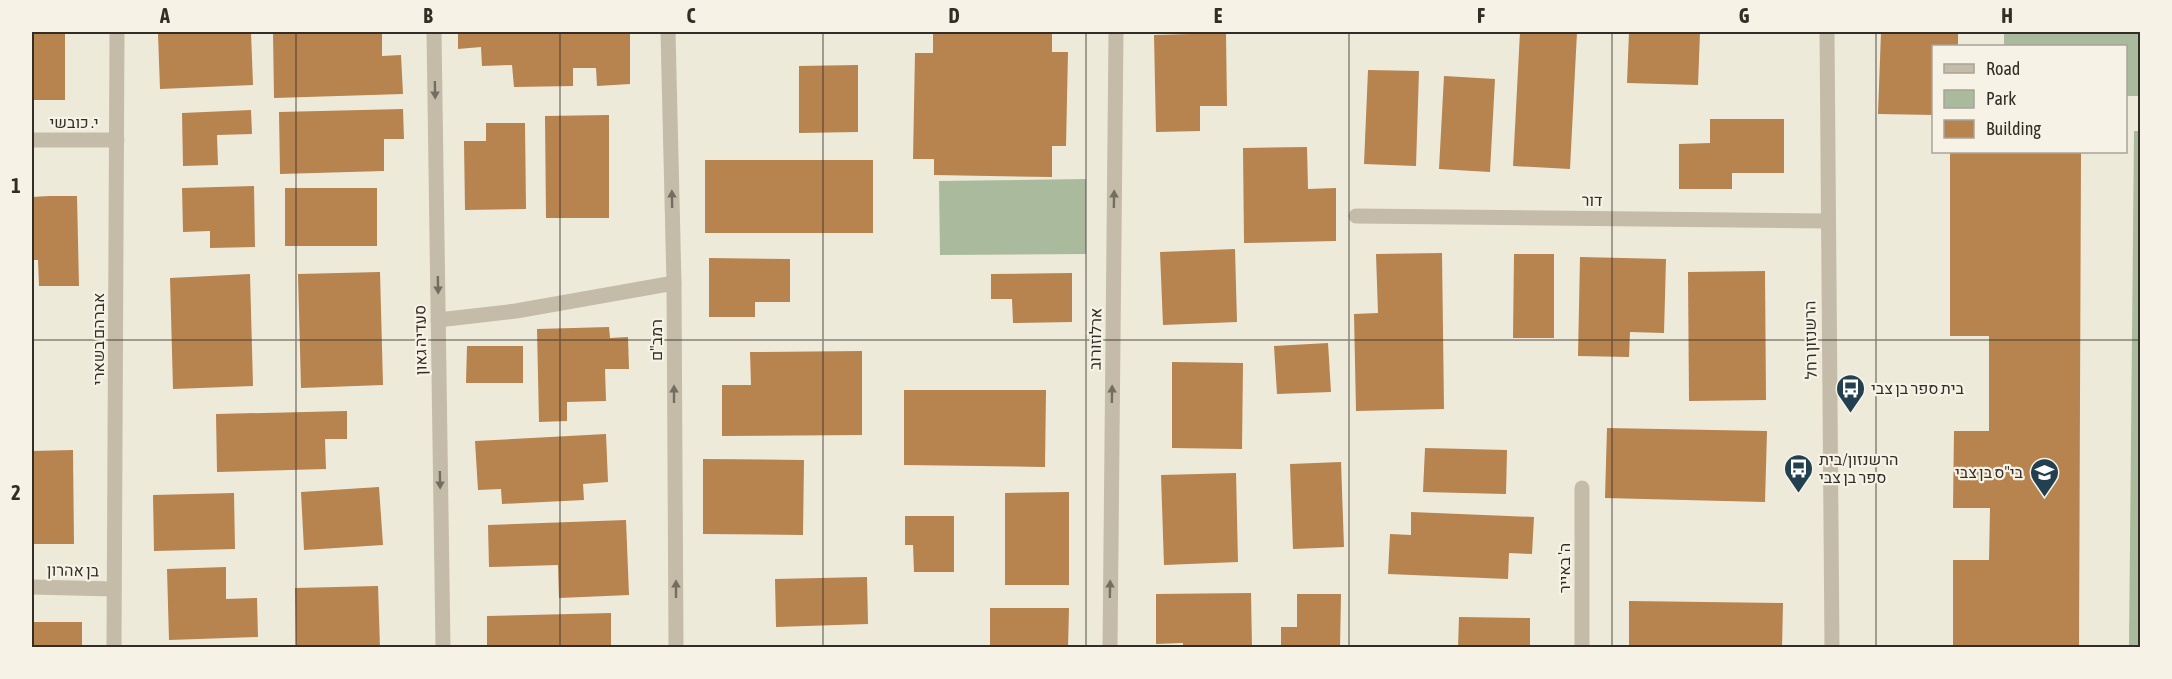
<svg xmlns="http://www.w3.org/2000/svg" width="2172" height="679" viewBox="0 0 2172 679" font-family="'Asap Condensed',Heebo,sans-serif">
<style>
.green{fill:#a9bb9c}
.building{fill:#b7834f}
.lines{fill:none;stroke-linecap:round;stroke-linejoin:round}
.service{stroke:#c4bca8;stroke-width:15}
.minor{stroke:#c4bca8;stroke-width:15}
.tertiary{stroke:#c4bca8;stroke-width:15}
.oneway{fill:#746e61}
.grid{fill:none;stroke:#322e27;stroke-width:1.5;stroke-opacity:0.55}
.labels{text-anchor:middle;stroke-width:4.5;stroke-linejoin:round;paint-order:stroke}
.street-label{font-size:16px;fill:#322e27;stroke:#f6f3e6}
.poi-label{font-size:16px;fill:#322e27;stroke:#f6f3e6;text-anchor:start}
.neatline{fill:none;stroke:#322e27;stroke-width:2}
.grid-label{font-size:20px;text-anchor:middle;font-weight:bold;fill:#322e27}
</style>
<rect width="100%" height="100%" fill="#eeeada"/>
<g class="green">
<polygon points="2004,32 2140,32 2140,96 2126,96 2126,46 2004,46"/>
<polygon points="2134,131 2140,131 2140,648 2129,647"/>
<polygon points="1086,179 1086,254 940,255 939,181"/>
</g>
<g class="building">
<rect x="32" y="32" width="33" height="68"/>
<polygon points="251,32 253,85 160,89 158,34"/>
<polygon points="273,32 382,32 382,56 401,55 403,94 274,98"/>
<polygon points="458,32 630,32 630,84 597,86 596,68 573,68 573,86 514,87 512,65 482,66 481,47 458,49"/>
<polygon points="933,32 1052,32 1052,52 1068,52 1066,146 1052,146 1052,177 934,175 934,159 913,159 915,53 933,53"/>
<polygon points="1520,32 1577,32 1570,169 1513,166"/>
<polygon points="1629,32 1700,32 1698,85 1627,83"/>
<polygon points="1881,32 1958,32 1958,46 1934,46 1934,115 1878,114"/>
<polygon points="1226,33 1227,106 1200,106 1200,131 1156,132 1154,35"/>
<polygon points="858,65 858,132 799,133 799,66"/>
<polygon points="1368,70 1419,71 1416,166 1364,164"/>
<polygon points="1444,76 1495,79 1490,172 1439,169"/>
<polygon points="403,109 404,139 384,139 384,171 280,174 279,112"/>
<polygon points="251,110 252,134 217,135 218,165 183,166 182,113"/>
<polygon points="609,115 609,218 546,218 545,116"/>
<polygon points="1710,119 1784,119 1784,173 1732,173 1732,189 1679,189 1679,144 1710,143"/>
<polygon points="486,123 525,123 526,209 465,210 464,141 486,141"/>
<polygon points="1307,147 1308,189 1336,188 1336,241 1244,243 1243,148"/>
<polygon points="1950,152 2081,153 2079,648 1953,648 1953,560 1989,560 1990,508 1953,508 1954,431 1989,431 1989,336 1950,336"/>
<rect x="705" y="160" width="168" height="73"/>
<polygon points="254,186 255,247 210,248 210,231 183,232 182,188"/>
<rect x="285" y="188" width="92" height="58"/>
<polygon points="49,196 77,196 79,286 39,286 38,260 32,260 32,197"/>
<polygon points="1235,249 1237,322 1163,325 1160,252"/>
<polygon points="1442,253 1444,409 1356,411 1354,314 1378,313 1376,254"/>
<polygon points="1514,254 1554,254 1554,338 1513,338"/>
<polygon points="1580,257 1666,259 1664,333 1630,332 1629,357 1578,356"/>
<polygon points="709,258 790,259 790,302 755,302 755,317 709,317"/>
<polygon points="1765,271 1766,400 1689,401 1688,272"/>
<polygon points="380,272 383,385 301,388 298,274"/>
<polygon points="1072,273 1072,322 1013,323 1012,299 991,299 991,274"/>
<polygon points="250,274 253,386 173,389 170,278"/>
<polygon points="609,327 610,338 628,337 629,369 605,369 606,401 567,402 567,421 539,422 537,329"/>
<polygon points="1328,343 1331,392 1277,394 1274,346"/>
<polygon points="467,346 523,346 523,383 466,383"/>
<polygon points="862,351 862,435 722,436 722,385 751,385 750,352"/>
<polygon points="1172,362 1243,363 1242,449 1172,448"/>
<polygon points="904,390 1046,390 1045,467 904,465"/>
<polygon points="347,411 347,439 325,439 326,469 217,472 216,414"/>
<polygon points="1607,428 1767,431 1765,502 1605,498"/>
<polygon points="606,434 608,482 583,484 584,500 502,504 501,489 478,490 475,441"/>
<polygon points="1425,448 1507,450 1506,494 1423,492"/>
<polygon points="73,450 74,544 32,544 32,451"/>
<polygon points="703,459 804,460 803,535 703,534"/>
<polygon points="1341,462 1344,547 1293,549 1290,464"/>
<polygon points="1236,473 1238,562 1164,565 1161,475"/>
<polygon points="379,487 383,545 304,550 301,492"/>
<polygon points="1069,492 1069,585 1005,585 1005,493"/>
<polygon points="234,493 235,549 154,551 153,495"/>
<polygon points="1411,512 1534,517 1532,554 1509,553 1508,579 1388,574 1390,534 1411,535"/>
<polygon points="905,516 954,516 954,572 914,572 913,545 905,545"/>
<polygon points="626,520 629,595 559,598 558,565 489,567 488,525"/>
<polygon points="226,567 226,599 257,598 258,637 169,640 167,569"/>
<polygon points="867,577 868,624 776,627 775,579"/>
<polygon points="378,586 380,648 296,648 295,588"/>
<polygon points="1251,593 1252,648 1183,648 1183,643 1156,644 1156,594"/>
<polygon points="1297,594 1341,594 1340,648 1281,648 1281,627 1297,627"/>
<polygon points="1629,601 1783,603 1782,648 1629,648"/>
<polygon points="990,608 1069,608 1068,648 990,648"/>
<polygon points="611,613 611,648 487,648 487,616"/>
<polygon points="1459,617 1530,618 1530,648 1458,648"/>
<rect x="32" y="622" width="50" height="26"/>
</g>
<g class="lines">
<polyline class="service" points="438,320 516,311 674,283"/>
<g class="minor">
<polyline points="434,32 443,648"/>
<polyline points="668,32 674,283 676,648"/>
<polyline points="32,140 117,140"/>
<polyline points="1356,216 1827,221"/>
<polyline points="32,587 114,589"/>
<polyline points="114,648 117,32"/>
<polyline points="1110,648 1116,32"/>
<polyline points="1582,648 1582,488"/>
</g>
<polyline class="tertiary" points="1827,32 1832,648"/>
</g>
<defs><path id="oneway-solid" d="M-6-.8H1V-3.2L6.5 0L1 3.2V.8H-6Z" transform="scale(1.5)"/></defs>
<g class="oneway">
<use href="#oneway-solid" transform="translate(435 90) rotate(89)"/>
<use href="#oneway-solid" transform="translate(672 199) rotate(-91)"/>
<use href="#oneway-solid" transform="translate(1114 199) rotate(-89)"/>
<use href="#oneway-solid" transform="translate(438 285) rotate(89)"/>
<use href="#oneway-solid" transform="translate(674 394) rotate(-90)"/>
<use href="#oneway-solid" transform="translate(1112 394) rotate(-89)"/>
<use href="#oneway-solid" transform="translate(440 480) rotate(89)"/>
<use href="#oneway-solid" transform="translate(676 589) rotate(-90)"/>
<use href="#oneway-solid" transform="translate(1110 589) rotate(-89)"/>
</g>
<path class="grid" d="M296,32v616M560,32v616M823,32v616M1086,32v616M1349,32v616M1612,32v616M1876,32v616M32,340h2108"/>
<defs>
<symbol id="bus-pin" viewBox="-11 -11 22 30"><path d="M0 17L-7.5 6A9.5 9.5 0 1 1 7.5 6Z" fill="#22404f" stroke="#f6f3e6"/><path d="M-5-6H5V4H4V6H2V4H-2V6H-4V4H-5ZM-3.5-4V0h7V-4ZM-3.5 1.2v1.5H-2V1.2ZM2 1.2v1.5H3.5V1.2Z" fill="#fff"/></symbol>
<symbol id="school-pin" viewBox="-11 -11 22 30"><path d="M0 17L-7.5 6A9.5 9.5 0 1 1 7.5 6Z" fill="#22404f" stroke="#f6f3e6"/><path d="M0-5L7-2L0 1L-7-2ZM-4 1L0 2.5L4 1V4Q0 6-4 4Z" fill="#fff"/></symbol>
</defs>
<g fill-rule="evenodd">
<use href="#bus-pin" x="1834" y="372" width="33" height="45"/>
<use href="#bus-pin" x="1782" y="452" width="33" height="45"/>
<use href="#school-pin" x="2028" y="456" width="33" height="45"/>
</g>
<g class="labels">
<g class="street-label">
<text x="74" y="128">י. כובשי</text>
<text transform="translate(1592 200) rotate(1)" y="6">דור</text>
<text transform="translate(98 339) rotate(-90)" y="6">אברהם בשארי</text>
<text transform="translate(1095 339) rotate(-89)" y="6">ארלוזורוב</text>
<text transform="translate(420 340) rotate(-91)" y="6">סעדיה גאון</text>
<text transform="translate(656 340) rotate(-90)" y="6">רמב"ם</text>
<text transform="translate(1810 340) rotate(-91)" y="6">הרשנזון רחל</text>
<text transform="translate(1564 568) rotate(-90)" y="6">ה' באייר</text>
<text transform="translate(73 570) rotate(1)" y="6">בן אהרון</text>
</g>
<g class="poi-label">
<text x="1871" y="394">בית ספר בן צבי</text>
<text x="1819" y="465">הרשנזון/בית<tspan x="1819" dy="18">ספר בן צבי</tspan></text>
<text x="2023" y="478" text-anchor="end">בי"ס בן צבי</text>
</g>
</g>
<rect width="2172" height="679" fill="none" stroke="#f6f3e6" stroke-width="66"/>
<rect x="1932" y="45" width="195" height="108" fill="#f6f3e6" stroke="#a8a49a" stroke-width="1.5"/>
<rect x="1944" y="64" width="30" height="9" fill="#c4bca8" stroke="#a8a49a" stroke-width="1.5"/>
<text x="1986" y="75" font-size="18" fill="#322e27">Road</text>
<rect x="1944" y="90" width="30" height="18" fill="#a9bb9c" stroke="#a8a49a" stroke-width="1.5"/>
<text x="1986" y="105" font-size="18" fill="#322e27">Park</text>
<rect x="1944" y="120" width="30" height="18" fill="#b7834f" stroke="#a8a49a" stroke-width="1.5"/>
<text x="1986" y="135" font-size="18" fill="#322e27">Building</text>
<rect x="33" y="33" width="2106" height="613" class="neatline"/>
<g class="grid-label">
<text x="165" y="23">A</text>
<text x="428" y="23">B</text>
<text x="691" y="23">C</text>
<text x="954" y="23">D</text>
<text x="1218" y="23">E</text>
<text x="1481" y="23">F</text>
<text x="1744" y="23">G</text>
<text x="2007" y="23">H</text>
<text x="16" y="193">1</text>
<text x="16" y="500">2</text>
</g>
</svg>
